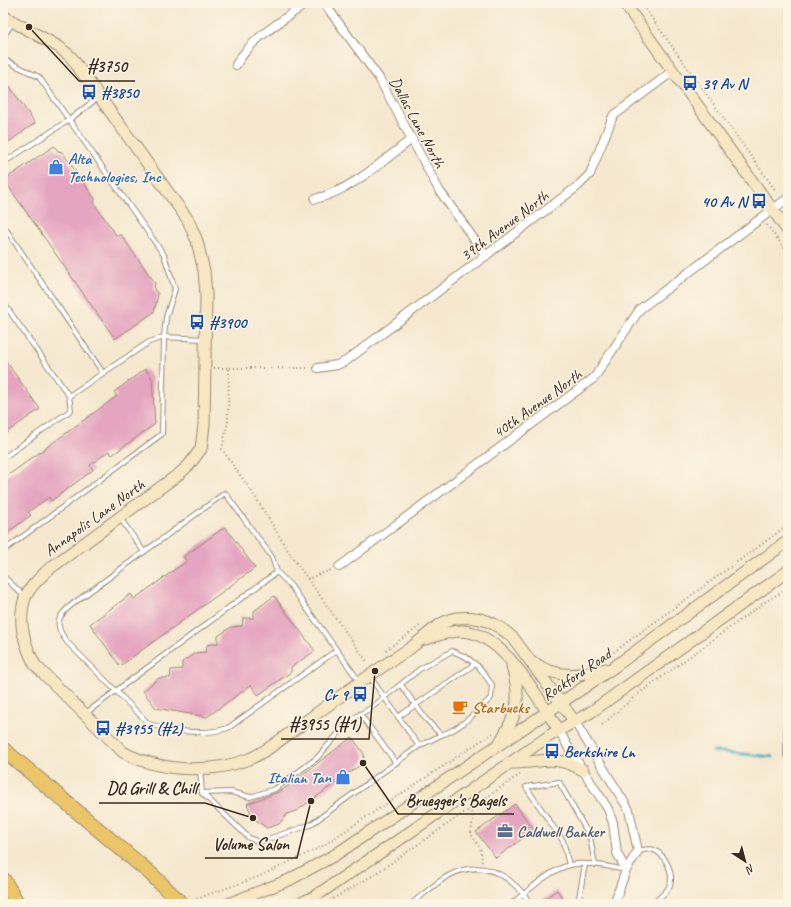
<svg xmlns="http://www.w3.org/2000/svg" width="791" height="907" viewBox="0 0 791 907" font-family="Caveat,sans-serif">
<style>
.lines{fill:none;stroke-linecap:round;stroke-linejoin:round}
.stream{stroke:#41aebe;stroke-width:3}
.building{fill:#e5a4bf}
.lane-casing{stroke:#988976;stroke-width:6}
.street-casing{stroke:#988976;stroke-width:10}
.secondary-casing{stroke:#988976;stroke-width:13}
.highway-casing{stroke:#988976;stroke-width:16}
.path{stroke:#988976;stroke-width:2;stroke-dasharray:1 3;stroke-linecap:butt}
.lane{stroke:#fff;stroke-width:4}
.street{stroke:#fff;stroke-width:8}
.secondary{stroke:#f7e8c3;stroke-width:11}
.highway{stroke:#ecc569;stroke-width:14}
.labels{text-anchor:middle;stroke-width:3;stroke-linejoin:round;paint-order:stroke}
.transit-label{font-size:16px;font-weight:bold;fill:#164399;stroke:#fcf5e5;text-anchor:start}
.street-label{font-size:16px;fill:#3b2a1e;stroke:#fcf5e5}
.shop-label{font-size:16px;font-weight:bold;fill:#366cbe;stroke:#fcf5e5;text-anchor:start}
.food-label{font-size:16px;font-weight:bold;fill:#c56008;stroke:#fcf5e5;text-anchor:start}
.service-label{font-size:16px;font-weight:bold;fill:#4e5e75;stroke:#fcf5e5;text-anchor:start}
.leader{fill:none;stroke:#3b2a1e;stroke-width:1.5}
.callout-dot{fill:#3b2a1e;stroke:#fcf5e5;stroke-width:1.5}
.callout-label{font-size:17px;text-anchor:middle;font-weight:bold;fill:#3b2a1e;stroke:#fcf5e5;stroke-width:3;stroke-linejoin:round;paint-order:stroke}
</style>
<rect width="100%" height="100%" fill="#fcf5e5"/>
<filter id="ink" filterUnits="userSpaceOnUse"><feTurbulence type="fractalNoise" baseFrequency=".025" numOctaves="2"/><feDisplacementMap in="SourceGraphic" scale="8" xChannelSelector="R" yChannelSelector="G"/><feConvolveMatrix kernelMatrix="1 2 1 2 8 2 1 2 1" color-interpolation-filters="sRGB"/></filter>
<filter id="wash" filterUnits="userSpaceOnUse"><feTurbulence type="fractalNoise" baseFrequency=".012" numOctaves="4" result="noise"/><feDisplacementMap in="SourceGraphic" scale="16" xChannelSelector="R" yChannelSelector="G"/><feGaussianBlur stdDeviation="0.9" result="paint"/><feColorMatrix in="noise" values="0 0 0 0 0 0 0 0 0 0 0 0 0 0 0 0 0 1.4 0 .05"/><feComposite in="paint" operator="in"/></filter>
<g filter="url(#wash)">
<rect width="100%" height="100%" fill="#f5e8cf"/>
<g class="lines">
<polyline class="stream" points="713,751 773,757"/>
</g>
<g id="blocks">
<g class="building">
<polygon points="6,81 35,123 3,146 3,83"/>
<polygon points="54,146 58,151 62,152 95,199 94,203 116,235 121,235 155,283 154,289 158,294 154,312 115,339 4,180"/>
<polygon points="3,357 40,409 3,435"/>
<polygon points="145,369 152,378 155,424 112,455 109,451 90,465 93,470 51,501 49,497 28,512 31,515 3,536 3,479 117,396 114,392"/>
<polygon points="225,527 255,568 120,666 90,624 131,594 134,599 187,561 183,557"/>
<polygon points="274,596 315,651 291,667 291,672 258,695 251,685 207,717 156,708 143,691 159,678 170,678 171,670 182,669 182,662 195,653 206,652 207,645 218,643 218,636 231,627 242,626 243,618 254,618 254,611"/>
<polygon points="352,737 364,754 363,763 298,810 287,814 279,824 267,828 253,818 247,804 281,791"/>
<polygon points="515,804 534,830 496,858 476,832"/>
<polygon points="557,890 567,904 537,904"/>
</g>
</g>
</g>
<g filter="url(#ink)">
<use href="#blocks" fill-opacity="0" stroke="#988976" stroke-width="1"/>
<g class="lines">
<defs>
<g id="lane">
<polyline points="3,37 13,22"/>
<polyline points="3,59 39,77 164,255 175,289 166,317 164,337 162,434 3,551"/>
<polyline points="3,163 69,120 99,97"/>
<polyline points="3,225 103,373"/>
<polyline points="3,302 69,396"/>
<polyline points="3,458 71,410 69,396 149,342 164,337 205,339"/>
<polyline points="120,518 144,552"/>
<polyline points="3,576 25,597"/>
<path d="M337,650l-109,78c-24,8 -56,3 -79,-4l-82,-82c-14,-18 -10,-26 7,-39l151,-110 47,64 5,15 13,13 69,96"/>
<polyline points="86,713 277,572"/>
<polyline points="360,714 396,763"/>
<polyline points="398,717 475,664"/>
<polyline points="419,746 441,735"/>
<polyline points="200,769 202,793 249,838 259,842 310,825 419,746 370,677"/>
<path d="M202,793l29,-1 19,5 25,-8 42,-31 33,-38 21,-12 49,-39 32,-18 14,6 13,10 13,18 -1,13c-14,13 -30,31 -50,37l-16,-17 -24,-33"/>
<path d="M638,851c6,-1 11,-3 16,-1 12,5 20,24 16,35 -3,8 -12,13 -17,19"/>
<polyline points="569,865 563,841 526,787 559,782 590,837 595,865"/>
<path d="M411,904c12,-9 25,-22 39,-29 34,-17 62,1 81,29"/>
<path d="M511,904c16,-12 40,-35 59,-39 18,-4 38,2 56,5"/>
<polyline points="578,904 585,864"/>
</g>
<g id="street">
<polyline points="324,3 379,78 439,190 486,256"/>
<path d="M236,65c15,-27 46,-44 71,-62"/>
<path d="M315,199c37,-9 66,-37 97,-60"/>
<polyline points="318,368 337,365 346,361 578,186 590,174 613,116 673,71"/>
<polyline points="339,567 594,378 640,309 788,198"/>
<polyline points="575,722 629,810 638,851 626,870 614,904"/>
<polyline points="788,727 788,755"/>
<polyline points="559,730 568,747 608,809 613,823 617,853 626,870"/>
</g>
<g id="secondary">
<polyline points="624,3 788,231"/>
<path d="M3,16l56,31 12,10 117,163 9,21 7,30 2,24 -2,130 -3,24 -12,16 -10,9 -130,95c-8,8 -20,18 -24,29 -8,23 -1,46 10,67l88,87c37,20 87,22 126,7 20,-8 38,-25 56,-37 34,-25 68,-50 104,-73 16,-11 29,-28 48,-31 24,-3 40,5 57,21l61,83"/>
<path d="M425,639c11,-3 24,-8 36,-8 43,1 76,67 98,99"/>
<path d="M536,664c20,15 47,11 70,5"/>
<path d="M499,744c19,-32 23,-42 13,-78"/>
<path d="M511,763c34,0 39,-10 72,7"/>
<polyline points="228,904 289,880 335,855 614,667 788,541"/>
<polyline points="299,904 314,897 390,846 549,736 591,712 788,571"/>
</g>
<g id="highway">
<polyline points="3,749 151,874 182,904"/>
<polyline points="3,879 18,904"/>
</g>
</defs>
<use href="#lane" class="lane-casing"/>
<use href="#street" class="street-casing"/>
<use href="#secondary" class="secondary-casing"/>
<use href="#highway" class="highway-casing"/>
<g class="path">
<polyline points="641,3 776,191"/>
<polyline points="767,225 788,253"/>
<polyline points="214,368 310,368"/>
<polyline points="229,369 228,421 222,449 256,498 290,554 368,663"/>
<polyline points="307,579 331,570"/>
<polyline points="386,650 420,626"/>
<polyline points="604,659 788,525"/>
<polyline points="602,725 634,697 765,602 788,588"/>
<polyline points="469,809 473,816 471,834 481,850 482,863"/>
<polyline points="193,900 258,877 321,847 493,733"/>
<polyline points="326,903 372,876 522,773"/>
</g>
<use href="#lane" class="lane"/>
<use href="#street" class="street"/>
<use href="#secondary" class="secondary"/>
<use href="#highway" class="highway"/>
</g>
</g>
<defs>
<symbol id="bus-bare" viewBox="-9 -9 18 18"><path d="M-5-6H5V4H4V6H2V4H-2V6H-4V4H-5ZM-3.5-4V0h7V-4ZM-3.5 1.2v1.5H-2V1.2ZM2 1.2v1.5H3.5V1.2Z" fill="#1a4fb4" stroke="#fcf5e5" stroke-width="2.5" paint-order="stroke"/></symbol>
<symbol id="shop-bare" viewBox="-9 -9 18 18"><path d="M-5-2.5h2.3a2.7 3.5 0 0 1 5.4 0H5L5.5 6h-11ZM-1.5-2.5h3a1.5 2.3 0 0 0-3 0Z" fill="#3f7fe0" stroke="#fcf5e5" stroke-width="2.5" paint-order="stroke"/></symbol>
<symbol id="cafe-bare" viewBox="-9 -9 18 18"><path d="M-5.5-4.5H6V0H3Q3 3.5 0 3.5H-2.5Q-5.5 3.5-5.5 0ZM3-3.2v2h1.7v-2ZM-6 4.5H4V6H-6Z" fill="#e8710a" stroke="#fcf5e5" stroke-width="2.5" paint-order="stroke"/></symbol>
<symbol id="office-bare" viewBox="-9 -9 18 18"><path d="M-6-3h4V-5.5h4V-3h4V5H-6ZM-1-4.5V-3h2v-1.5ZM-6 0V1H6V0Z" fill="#5c6f8a" stroke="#fcf5e5" stroke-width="2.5" paint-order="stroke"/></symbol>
</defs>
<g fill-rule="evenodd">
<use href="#bus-bare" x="679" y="72" width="22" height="22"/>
<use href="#bus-bare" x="78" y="81" width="22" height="22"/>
<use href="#shop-bare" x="45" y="156" width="22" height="22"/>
<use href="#bus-bare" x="748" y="190" width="22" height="22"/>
<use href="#bus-bare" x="186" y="311" width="22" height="22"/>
<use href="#bus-bare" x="349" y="683" width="22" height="22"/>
<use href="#cafe-bare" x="449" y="696" width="22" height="22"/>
<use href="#bus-bare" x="92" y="717" width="22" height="22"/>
<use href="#bus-bare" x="541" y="740" width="22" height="22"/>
<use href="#shop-bare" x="332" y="766" width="22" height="22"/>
<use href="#office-bare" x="494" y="820" width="22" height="22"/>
</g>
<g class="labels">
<g class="transit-label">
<text x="702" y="89">39 Av N</text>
<text x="101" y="98">#3850</text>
<text x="747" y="207" text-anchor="end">40 Av N</text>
<text x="209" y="328">#3900</text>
<text x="348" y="700" text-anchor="end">Cr 9</text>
<text x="115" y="734">#3955 (#2)</text>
<text x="564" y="757">Berkshire Ln</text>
</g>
<g class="street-label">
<text transform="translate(418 122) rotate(62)" y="6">Dallas Lane North</text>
<text transform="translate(504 225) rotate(-37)" y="6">39th Avenue North</text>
<text transform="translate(537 403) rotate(-36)" y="6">40th Avenue North</text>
<text transform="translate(94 517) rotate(-36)" y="6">Annapolis Lane North</text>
<text transform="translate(576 674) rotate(-34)" y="6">Rockford Road</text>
</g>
<g class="shop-label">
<text x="68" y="164">Alta<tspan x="68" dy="18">Technologies, Inc</tspan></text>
<text x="331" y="783" text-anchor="end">Italian Tan</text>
</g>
<g class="food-label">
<text x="472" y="713">Starbucks</text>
</g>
<g class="service-label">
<text x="517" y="837">Caldwell Banker</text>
</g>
</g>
<path class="leader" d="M29 27L79 81H135M375 671L369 739H281M253 818L205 803H99M363 763L398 814H514M311 801L297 858H205"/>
<g class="callout-dot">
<circle cx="29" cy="27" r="4"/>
<circle cx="375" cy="671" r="4"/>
<circle cx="253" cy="818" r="4"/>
<circle cx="363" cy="763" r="4"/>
<circle cx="311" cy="801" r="4"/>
</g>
<g class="callout-label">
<text x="107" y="72">#3750</text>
<text x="325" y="730">#3955 (#1)</text>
<text x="152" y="794">DQ Grill &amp; Chill</text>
<text x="456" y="806">Bruegger's Bagels</text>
<text x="251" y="850">Volume Salon</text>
</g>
<rect width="791" height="907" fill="none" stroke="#fcf5e5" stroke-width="16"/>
<g transform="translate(745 861) rotate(144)" stroke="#fcf5e5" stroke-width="3" paint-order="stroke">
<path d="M0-3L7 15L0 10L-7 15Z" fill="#3b2a1e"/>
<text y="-6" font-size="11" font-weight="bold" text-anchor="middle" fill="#3b2a1e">N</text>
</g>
</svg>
